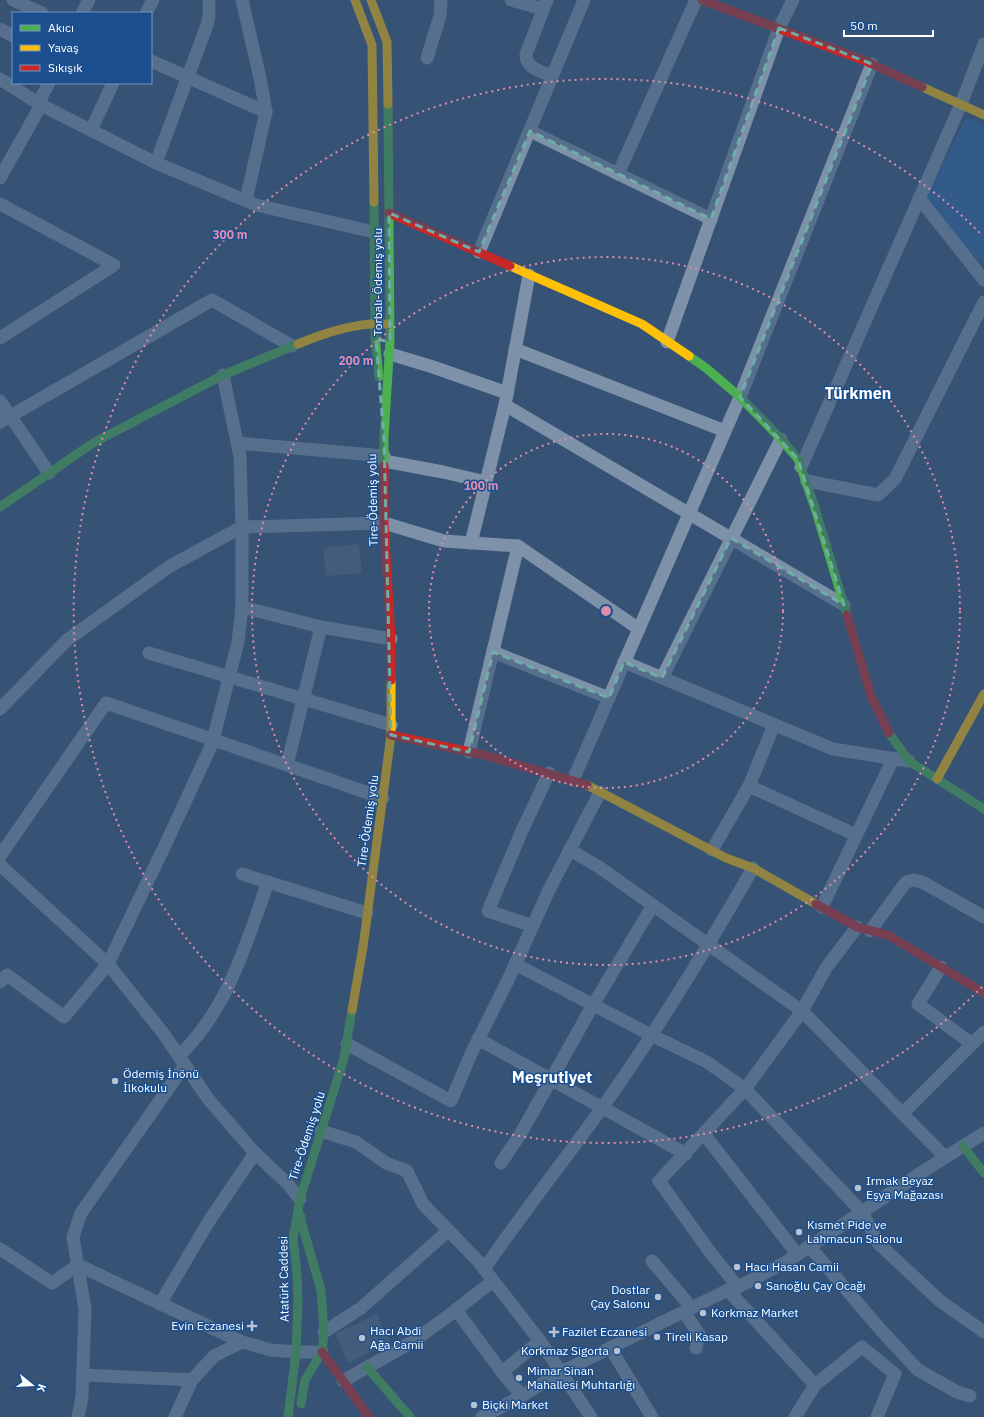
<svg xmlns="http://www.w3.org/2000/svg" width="984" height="1417" viewBox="0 0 984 1417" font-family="'IBM Plex Sans',sans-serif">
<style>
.green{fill:#2f66a5}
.building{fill:#526984}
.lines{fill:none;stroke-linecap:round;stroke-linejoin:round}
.street{stroke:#7d92a8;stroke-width:13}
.fast{stroke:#4caf50;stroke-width:9}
.slow{stroke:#ffc107;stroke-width:9}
.jam{stroke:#c62828;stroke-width:9}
.marked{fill:none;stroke:#6fada8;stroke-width:3;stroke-dasharray:8 5;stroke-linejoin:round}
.ring{fill:none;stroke:#e08cad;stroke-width:2;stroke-dasharray:2 4}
.poi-dot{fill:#b9c2ce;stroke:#1b4f8f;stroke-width:1.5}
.labels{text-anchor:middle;stroke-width:3;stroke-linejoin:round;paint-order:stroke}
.street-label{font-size:12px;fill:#fff;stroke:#1b4f8f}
.poi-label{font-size:12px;fill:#fff;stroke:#1b4f8f;text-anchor:start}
.district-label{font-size:16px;font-weight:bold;fill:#fff;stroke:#1b4f8f}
.centre{fill:#e08cad;stroke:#1b4f8f;stroke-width:2}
.ring-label{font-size:12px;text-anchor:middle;font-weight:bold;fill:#e08cad;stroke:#1b4f8f;stroke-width:3;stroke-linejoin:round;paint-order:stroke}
</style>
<rect width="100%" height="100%" fill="#365274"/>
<polygon class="green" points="966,117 984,127 984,266 928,204 928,193"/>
<g class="building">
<polygon points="359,544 362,573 326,576 323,548"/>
<polygon points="377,1314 390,1342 348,1363 335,1334"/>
</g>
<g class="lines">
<g class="street">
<polyline points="13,0 42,13"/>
<polyline points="242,0 260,78 266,112"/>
<polyline points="511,0 543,9"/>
<path d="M547,0l-21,54c-1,14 15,17 26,22"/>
<polyline points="82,13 89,0"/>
<polyline points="146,13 153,0"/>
<polyline points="0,29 13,36"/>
<polyline points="427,58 440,16 441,0"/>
<polyline points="151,61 266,112 246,200"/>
<polyline points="0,79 41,105 156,163 256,205 374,232"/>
<polyline points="91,130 113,83"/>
<polyline points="530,131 711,219"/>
<polyline points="156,163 207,25 209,16 209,0"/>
<polyline points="618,174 696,0"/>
<polyline points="0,178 41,105 42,96 49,83"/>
<polyline points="919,198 984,280"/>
<polyline points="0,204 114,265 0,338"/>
<polyline points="479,252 584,0"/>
<polyline points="529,275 505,405 844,605"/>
<polyline points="667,342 779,28 793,0"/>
<polyline points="515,349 725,431"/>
<polyline points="390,354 433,367 507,393"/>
<polyline points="0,401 49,473"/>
<polyline points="0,422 212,300 292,346"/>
<polyline points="238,443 384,456"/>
<polyline points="384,461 443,472 486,482"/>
<polyline points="801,467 961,104 984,44"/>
<polyline points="807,481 878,495 895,479 984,302"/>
<polyline points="471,543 505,405"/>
<polyline points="242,607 321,627 391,639"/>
<polyline points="493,652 609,698"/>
<polyline points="149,653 391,725"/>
<polyline points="624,662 833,749 909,761"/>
<polyline points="662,678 781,439"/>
<polyline points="0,709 67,640 170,566 242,527 384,523 444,541 518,546 639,629"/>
<polyline points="469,752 518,546"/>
<polyline points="287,765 321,627"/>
<polyline points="573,780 740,397 872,64"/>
<polyline points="749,786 774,725"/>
<polyline points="570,850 599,867 802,1011 945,1157"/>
<polyline points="712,850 749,786 856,835"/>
<polyline points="0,856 106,703 383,798"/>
<polyline points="0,865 108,964 163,1033 209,1100 255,1153 287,1183 300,1199"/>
<polyline points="242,874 367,913"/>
<polyline points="822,907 893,759"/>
<polyline points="533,926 488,911 521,833 549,773"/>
<polyline points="870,931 906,882 914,880 924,883 984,917"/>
<polyline points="515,964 651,1035 707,1062 745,1089 862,1212 879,1244 940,1301 984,1332"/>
<polyline points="941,967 918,1004 972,1044"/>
<polyline points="0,982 7,975 64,1017 108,964 168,839 212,744 238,642 242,607 242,527 240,457 223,375"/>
<polyline points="478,1039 686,1154"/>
<polyline points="347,1044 451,1101 471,1054 508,980 549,890 600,792"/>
<path d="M179,1056c49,-47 67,-112 89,-174"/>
<polyline points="902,1114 984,1032"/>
<polyline points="321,1131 356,1142 386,1163 407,1171 423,1204 478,1261 540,1341 591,1417"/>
<polyline points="704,1134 797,1254"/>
<polyline points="501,1163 521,1133 593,1005 653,905"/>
<polyline points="809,1246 880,1329 918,1370 957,1392 970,1396"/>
<polyline points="0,1249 52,1283 78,1265 242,1342"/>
<polyline points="652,1261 692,1308"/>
<path d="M484,1269c38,-55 79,-107 118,-161 55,-77 104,-158 151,-240"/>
<polyline points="738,1287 710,1252 659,1181 745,1089 802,1011 826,968 857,927"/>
<polyline points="728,1290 815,1385"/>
<polyline points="160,1304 209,1221 255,1153"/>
<polyline points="456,1310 502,1372 522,1396"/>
<polyline points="684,1312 699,1334 696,1348"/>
<polyline points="324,1332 361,1308 448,1231"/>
<polyline points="611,1349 652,1417"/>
<polyline points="502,1372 540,1341"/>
<polyline points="83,1375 192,1380"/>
<polyline points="343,1381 412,1342 448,1316 493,1281"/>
<polyline points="78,1417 82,1397 85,1309 73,1237 81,1213 185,1065"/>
<polyline points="175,1417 192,1380 214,1356 242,1342 271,1350 296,1352 322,1352"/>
<polyline points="482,1417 522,1396 561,1372 728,1290 738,1287 786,1262 930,1167 984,1133"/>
<polyline points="795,1417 815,1385 862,1347 895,1374 877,1417"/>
</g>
<g class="fast">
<polyline points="374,202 375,336 379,377"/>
<polyline points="689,356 706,368 740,397 781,439 798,459 815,508 847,615"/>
<polyline points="384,466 384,438 390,341 388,104"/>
<polyline points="0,507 93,443 223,375 298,344"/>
<polyline points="889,733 909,761 984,809"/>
<polyline points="963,1146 984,1173"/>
<polyline points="301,1216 301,1221 321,1290 324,1332 322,1352 305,1380 301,1404"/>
<polyline points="367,1367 410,1417"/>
<polyline points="288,1417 296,1352 298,1302 297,1273 293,1239 300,1199 344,1058 352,1010"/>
</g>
<g class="slow">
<polyline points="355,0 372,45 374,202"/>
<polyline points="371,0 387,42 388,104"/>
<polyline points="922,87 984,115"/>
<polyline points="510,266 642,324 689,356"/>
<path d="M298,344c26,-11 61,-22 89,-20"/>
<polyline points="937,779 984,694"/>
<polyline points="587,785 726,858 753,868 816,904"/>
<polyline points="352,1010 363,947 391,735 391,680"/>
</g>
<g class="jam">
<polyline points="702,0 863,60 922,87"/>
<polyline points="389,213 510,266"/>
<polyline points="384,466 384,523 391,639 391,680"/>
<polyline points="847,615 871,696 889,733"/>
<polyline points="391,735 484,755 587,785"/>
<polyline points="816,904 857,927 888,935 984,993"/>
<polyline points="322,1352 369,1417"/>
</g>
</g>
<path d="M0 0H984V1417H0ZM779,28l93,36 -132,333 58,62 46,146 -113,-67 -69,140 -38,-16 -15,36 -116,-46 -24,100 -78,-17 -7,-297 -8,-98 14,1 -1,-128 90,39 51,-121 181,88z" fill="#365274" fill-opacity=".55" fill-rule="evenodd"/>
<path class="marked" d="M779,28l93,36 -132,333 58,62 46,146 -113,-67 -69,140 -38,-16 -15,36 -116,-46 -24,100 -78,-17 -7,-297 -8,-98 14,1 -1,-128 90,39 51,-121 181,88z"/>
<g class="ring">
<circle cx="606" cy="611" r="177"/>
<circle cx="606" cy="611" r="354"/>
<path d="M982 987A532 532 0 1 1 982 235"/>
</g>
<g class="poi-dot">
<circle cx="115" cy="1081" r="4"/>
<circle cx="858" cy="1188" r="4"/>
<circle cx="799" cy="1232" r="4"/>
<circle cx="737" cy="1267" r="4"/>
<circle cx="758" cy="1286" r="4"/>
<circle cx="658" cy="1297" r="4"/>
<circle cx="703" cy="1313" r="4"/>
<path d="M250 1320h4v4h4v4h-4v4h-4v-4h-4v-4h4z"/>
<path d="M552 1326h4v4h4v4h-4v4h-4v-4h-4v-4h4z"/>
<circle cx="657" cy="1337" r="4"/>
<circle cx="362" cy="1338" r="4"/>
<circle cx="617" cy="1351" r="4"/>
<circle cx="519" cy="1378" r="4"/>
<circle cx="474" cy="1405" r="4"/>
</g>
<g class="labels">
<g class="street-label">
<text transform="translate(378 282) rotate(-90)" y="4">Torbalı-Ödemiş yolu</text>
<text transform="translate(373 500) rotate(-91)" y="4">Tire-Ödemiş yolu</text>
<text transform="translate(368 821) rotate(-82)" y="4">Tire-Ödemiş yolu</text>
<text transform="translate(307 1136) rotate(-72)" y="4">Tire-Ödemiş yolu</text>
<text transform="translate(284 1279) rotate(-91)" y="4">Atatürk Caddesi</text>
</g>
<g class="poi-label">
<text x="123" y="1078">Ödemiş İnönü<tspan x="123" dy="14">İlkokulu</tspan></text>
<text x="866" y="1185">Irmak Beyaz<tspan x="866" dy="14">Eşya Mağazası</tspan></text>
<text x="807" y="1229">Kısmet Pide ve<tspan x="807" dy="14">Lahmacun Salonu</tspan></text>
<text x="745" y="1271">Hacı Hasan Camii</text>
<text x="766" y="1290">Sarıoğlu Çay Ocağı</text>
<text x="650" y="1294" text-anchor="end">Dostlar<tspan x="650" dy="14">Çay Salonu</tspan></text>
<text x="711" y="1317">Korkmaz Market</text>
<text x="244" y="1330" text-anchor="end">Evin Eczanesi</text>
<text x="370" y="1335">Hacı Abdi<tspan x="370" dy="14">Ağa Camii</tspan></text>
<text x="562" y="1336">Fazilet Eczanesi</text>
<text x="665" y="1341">Tireli Kasap</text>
<text x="609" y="1355" text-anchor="end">Korkmaz Sigorta</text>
<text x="527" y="1375">Mimar Sinan<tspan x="527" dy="14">Mahallesi Muhtarlığı</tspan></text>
<text x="482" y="1409">Biçki Market</text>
</g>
<g class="district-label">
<text x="858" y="399">Türkmen</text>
<text x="552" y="1083">Meşrutiyet</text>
</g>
</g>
<circle cx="606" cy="611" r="6" class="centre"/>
<g class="ring-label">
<text x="230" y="239">300 m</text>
<text x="356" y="365">200 m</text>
<text x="481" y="490">100 m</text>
</g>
<rect x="12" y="12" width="140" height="72" fill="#1b4f8f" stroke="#7695bc"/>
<rect x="20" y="25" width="20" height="6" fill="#4caf50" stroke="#7695bc"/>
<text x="48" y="32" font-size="12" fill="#ffffff">Akıcı</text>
<rect x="20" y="45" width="20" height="6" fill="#ffc107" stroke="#7695bc"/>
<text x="48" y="52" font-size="12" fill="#ffffff">Yavaş</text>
<rect x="20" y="65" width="20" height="6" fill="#c62828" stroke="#7695bc"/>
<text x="48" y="72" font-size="12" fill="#ffffff">Sıkışık</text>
<g transform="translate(32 1385) rotate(108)" stroke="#1b4f8f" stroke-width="3" paint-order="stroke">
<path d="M0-3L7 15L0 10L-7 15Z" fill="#ffffff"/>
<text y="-6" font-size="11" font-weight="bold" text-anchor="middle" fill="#ffffff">K</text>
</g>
<path d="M844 30v6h89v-6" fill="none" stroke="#ffffff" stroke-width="2"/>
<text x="850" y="30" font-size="12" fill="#ffffff" stroke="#1b4f8f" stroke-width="3" paint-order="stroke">50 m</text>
</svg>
